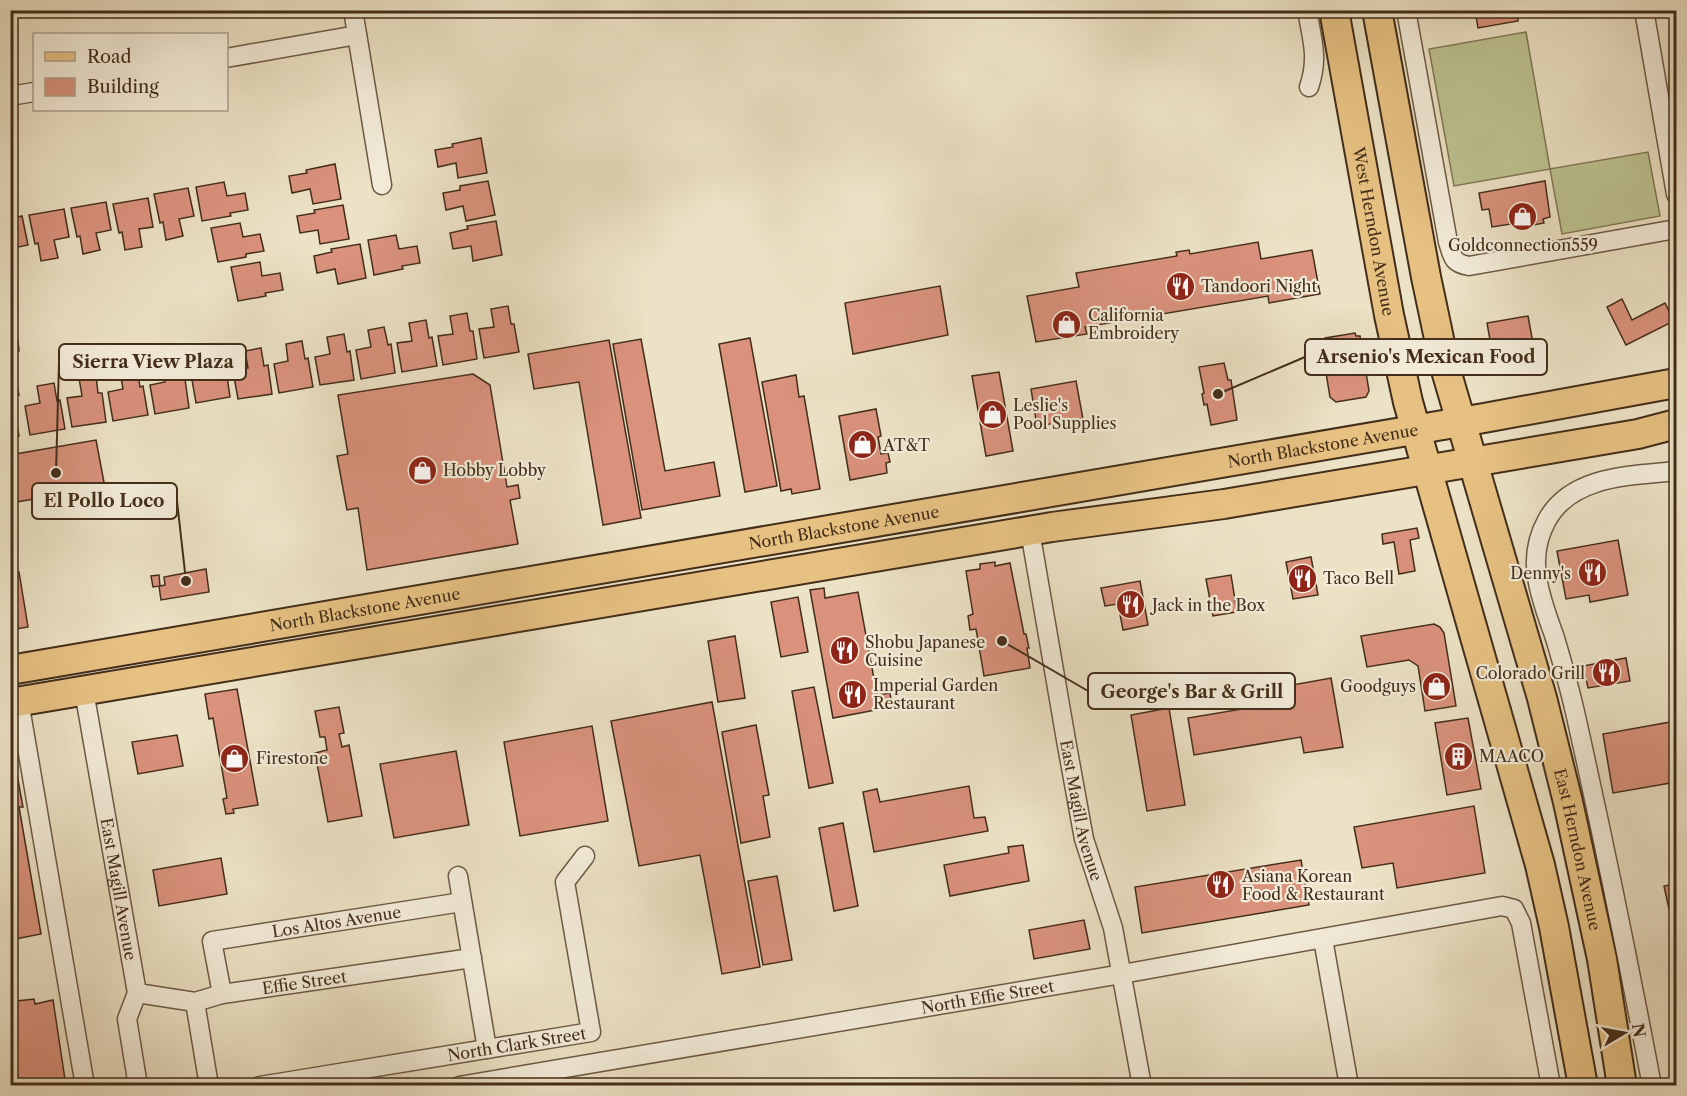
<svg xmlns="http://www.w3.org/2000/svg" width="1687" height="1096" viewBox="0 0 1687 1096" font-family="'Libre Caslon Text',serif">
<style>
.grass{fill:#bdc291;stroke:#807856;stroke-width:1.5}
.building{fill:#da927d;stroke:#432d1a;stroke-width:1.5}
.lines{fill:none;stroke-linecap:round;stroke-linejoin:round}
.street-casing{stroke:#6d5a45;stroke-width:21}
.primary-casing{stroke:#432d1a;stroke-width:32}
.street{stroke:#f3ecd9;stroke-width:18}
.primary{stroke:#e6c182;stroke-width:28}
.labels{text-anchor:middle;stroke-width:4.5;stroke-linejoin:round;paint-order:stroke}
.street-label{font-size:16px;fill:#432d1a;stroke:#f3ecd9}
.poi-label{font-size:16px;fill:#432d1a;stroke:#f3ecd9;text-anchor:start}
.leader{fill:none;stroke:#432d1a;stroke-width:2}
.callout-dot{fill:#432d1a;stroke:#f3ecd9;stroke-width:2}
.callout{fill:#f3ecd9;stroke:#432d1a;stroke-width:2}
.callout-label{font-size:18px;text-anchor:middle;font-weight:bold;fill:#432d1a}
</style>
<rect width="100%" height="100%" fill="#ece2c5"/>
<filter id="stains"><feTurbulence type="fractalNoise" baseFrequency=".00333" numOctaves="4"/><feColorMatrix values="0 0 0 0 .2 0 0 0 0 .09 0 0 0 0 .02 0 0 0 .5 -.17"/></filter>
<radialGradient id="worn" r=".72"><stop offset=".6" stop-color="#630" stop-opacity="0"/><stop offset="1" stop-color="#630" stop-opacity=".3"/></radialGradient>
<polygon class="grass" points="1526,32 1550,169 1648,152 1660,216 1562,234 1550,169 1454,186 1429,49"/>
<g class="building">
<polygon points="1475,10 1517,10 1518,21 1478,28"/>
<polygon points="481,138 487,173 458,178 456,163 438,167 435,150 453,147 452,144"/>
<polygon points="335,164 341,199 313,204 310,189 292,193 289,176 307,173 306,170"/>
<polygon points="488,181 495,215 466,221 463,206 446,210 443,193 460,190 460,186"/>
<polygon points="1545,181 1550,217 1543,219 1544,223 1518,228 1517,223 1492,227 1489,209 1482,210 1479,193"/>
<polygon points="224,182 227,196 245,193 248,210 230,213 231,216 202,221 196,187"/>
<polygon points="188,188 194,216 179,219 183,236 166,240 163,222 160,223 154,194"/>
<polygon points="148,198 153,227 139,229 142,247 125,250 122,232 119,233 113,204"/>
<polygon points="106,202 111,230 96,233 100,250 83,254 80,236 77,237 71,208"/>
<polygon points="343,205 349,239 320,244 318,230 300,233 297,216 315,213 314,210"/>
<polygon points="64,209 69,237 54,240 58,258 41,261 38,243 35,244 29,215"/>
<polygon points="22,216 28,245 13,248 16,265 10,266 10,219"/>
<polygon points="496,221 502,255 473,261 471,246 453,249 450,233 468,229 467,226"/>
<polygon points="240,223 243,237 260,234 264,251 246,254 246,257 218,262 211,228"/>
<polygon points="396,235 399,249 417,246 420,263 402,266 403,269 374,275 368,240"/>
<polygon points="1258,242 1261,259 1312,250 1320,294 1269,303 1268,296 1085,327 1087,334 1036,342 1027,296 1079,287 1076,273 1177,256 1176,252 1189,250 1190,254"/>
<polygon points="360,244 366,278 338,284 335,269 317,273 314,256 332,252 331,249"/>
<polygon points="260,262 262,276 280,273 283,290 265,293 266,296 238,301 231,267"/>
<polygon points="940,286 948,335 853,354 845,303"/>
<polygon points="1622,299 1632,320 1665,303 1674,321 1626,345 1607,307"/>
<polygon points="508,306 511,324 514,324 519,352 484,358 479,329 494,327 491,309"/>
<polygon points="467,313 470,331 473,331 477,359 443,365 438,336 453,334 450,316"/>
<polygon points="1528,316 1537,365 1496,373 1487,323"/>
<polygon points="426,320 429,338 432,337 437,366 402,372 397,343 412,341 409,323"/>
<polygon points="384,327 388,345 391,344 395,373 361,379 356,350 371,347 368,330"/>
<polygon points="1355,333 1356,336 1360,336 1369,391 1366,397 1336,402 1330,397 1321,343 1325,338"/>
<polygon points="17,334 19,351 10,353 10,336"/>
<polygon points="344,334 347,352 350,351 354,380 320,385 315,357 330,354 327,337"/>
<polygon points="750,338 777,486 745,492 719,344"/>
<polygon points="641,339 665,471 714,462 720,496 642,510 613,344"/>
<polygon points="609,340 641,518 603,525 579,382 534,389 528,354"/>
<polygon points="302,341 305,359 308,358 313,387 279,393 274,364 288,361 286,344"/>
<polygon points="261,348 264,366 268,365 272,394 238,399 233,371 248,368 245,351"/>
<polygon points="219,352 222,369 226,369 230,397 196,403 191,374 205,372 203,354"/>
<polygon points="10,361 12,361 19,395 10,397"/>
<polygon points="179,362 182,380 185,379 189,408 155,414 150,385 165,382 162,365"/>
<polygon points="1224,363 1228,380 1231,380 1237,420 1211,425 1207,404 1204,405 1202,394 1204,393 1199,367"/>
<polygon points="137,369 140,387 143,386 148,415 113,421 108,392 123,389 120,372"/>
<polygon points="999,372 1013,451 986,456 972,376"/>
<polygon points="473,374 490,385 507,487 518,485 520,498 510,500 518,544 367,570 358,508 347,510 337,456 348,454 338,395"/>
<polygon points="796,375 799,397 804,396 820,489 792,494 791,489 781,491 762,382"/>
<polygon points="96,376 98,393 102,393 106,422 72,427 67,398 82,396 79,378"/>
<polygon points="1076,381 1083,419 1037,426 1031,389"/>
<polygon points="54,383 57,401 60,400 65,429 30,435 25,406 40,403 37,386"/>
<polygon points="10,402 13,402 19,436 10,438"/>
<polygon points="876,409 881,436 878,437 881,454 888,453 890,462 886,463 887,473 850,480 839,416"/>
<polygon points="96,440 106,493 77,499 76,492 10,503 10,455"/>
<polygon points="1417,528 1419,538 1410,540 1415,571 1399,574 1394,542 1383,544 1382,534"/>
<polygon points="1618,540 1628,595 1590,602 1589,595 1566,599 1557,551"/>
<polygon points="1311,557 1318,595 1293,599 1286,562"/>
<polygon points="995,562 995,566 1010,563 1024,634 1026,634 1029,648 1027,648 1030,668 984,676 976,629 970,630 968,616 973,614 966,571 980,569 980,564"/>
<polygon points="206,569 209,592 161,600 159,586 153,587 151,576 159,575 160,586 165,585 164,577"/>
<polygon points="19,572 28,627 10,630 10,573"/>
<polygon points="1231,575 1237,612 1213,616 1206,579"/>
<polygon points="1140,581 1148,625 1123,630 1118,604 1105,606 1101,588"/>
<polygon points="824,588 825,598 858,592 877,695 890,693 892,707 833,718 810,590"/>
<polygon points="798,597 808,652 781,657 771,602"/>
<polygon points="1434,624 1440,627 1444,633 1456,706 1425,711 1418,666 1409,660 1367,667 1361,636"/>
<polygon points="735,636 745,698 718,702 708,641"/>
<polygon points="1626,658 1630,681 1588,688 1583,666"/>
<polygon points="1331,678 1343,747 1304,753 1301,737 1194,755 1188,718 1272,704 1270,689"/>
<polygon points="814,687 833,783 809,788 792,691"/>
<polygon points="237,689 258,805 233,809 234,813 226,814 223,799 227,798 213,718 209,719 205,694"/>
<polygon points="712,702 760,967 722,974 700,855 639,866 611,721"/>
<polygon points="339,707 344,733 339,734 342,747 349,745 362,816 328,822 315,753 327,750 325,737 320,737 315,711"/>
<polygon points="1169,708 1185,805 1147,811 1131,715"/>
<polygon points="1468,718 1481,789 1447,795 1435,723"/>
<polygon points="1676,721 1676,782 1613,793 1603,734"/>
<polygon points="756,725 769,795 763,796 770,837 741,843 722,732"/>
<polygon points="592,726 608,821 520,836 504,742"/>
<polygon points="177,735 183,766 138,774 132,742"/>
<polygon points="10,737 23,807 19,807 41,934 10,940"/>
<polygon points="456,751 469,825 394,838 380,764"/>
<polygon points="969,786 974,818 985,817 988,831 874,852 863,792 877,789 880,802"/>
<polygon points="1474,806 1485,873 1397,888 1393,863 1362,868 1354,827"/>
<polygon points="843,823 858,906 834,911 819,828"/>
<polygon points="1023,845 1029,881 950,896 944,865 1009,853 1008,847"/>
<polygon points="221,858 227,894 159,906 153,870"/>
<polygon points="1301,860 1309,905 1142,933 1135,887"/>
<polygon points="777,876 792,960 763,965 748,881"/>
<polygon points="1676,884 1676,908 1669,909 1664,886"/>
<polygon points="1084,920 1090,949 1034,959 1029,930"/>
<polygon points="34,999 35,1004 53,1000 66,1086 10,1086 10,1008 18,1006 17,1001"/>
</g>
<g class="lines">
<defs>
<g id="street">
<polyline points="353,10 382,185"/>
<path d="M1307,10c5,29 12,48 2,77"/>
<path d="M1406,10l42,232c5,15 4,21 21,24l207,-37"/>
<polyline points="1644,10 1676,194"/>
<polyline points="226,58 357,35"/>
<polyline points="10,96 34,92"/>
<path id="s1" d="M1030,531l36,209 18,99 29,89 29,158"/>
<path id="s2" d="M84,691l53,302 -10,26 11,67"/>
<polyline points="19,701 85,1086"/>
<polyline points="458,876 487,1049"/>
<polyline points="1323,939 1349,1086"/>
<path id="s3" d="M137,993l58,9 27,-8 250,-36"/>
<path id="s4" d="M222,994l-10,-53 250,-39"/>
<polyline points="195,1002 209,1086"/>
<path id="s5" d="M260,1086l331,-54 -26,-150 20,-26"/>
<path id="s6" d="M459,1086l663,-112 380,-68 12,3 7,14 30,163"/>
<path d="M1652,1086c-23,-122 -48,-244 -75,-365 -6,-28 -14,-56 -22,-83 -7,-20 -15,-40 -18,-61 -3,-20 0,-39 10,-57 25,-45 84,-44 129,-49"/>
</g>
<g id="primary">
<path id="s7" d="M1334,10l55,305 19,87 132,463 14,62 29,159"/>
<path id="s8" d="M1377,10l49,267 19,90 97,331 26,104 34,157 20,127"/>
<path id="s9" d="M10,670l1474,-252 192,-35"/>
<polyline points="10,703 1052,527 1224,504 1638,434 1676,424"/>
</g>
</defs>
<use href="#street" class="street-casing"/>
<use href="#primary" class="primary-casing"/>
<use href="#street" class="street"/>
<use href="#primary" class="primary"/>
</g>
<defs>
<symbol id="shop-disc" viewBox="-11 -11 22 22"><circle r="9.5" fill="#8f2418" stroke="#f3ecd9"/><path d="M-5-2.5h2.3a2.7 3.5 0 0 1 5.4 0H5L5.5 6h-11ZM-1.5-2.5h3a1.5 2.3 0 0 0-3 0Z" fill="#fff"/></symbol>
<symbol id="restaurant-disc" viewBox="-11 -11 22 22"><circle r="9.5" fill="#8f2418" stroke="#f3ecd9"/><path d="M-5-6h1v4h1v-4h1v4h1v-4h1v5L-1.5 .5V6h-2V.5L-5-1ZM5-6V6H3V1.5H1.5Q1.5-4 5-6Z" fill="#fff"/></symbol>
<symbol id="building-disc" viewBox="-11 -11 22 22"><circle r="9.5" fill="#8f2418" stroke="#f3ecd9"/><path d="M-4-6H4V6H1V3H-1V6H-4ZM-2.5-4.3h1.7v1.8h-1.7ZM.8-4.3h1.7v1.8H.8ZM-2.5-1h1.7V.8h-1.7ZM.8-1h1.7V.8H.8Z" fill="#fff"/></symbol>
</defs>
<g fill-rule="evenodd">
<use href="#shop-disc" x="1506" y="200" width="33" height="33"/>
<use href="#restaurant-disc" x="1164" y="270" width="33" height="33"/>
<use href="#shop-disc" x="1050" y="308" width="33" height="33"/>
<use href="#shop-disc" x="976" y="398" width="33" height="33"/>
<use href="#shop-disc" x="846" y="428" width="33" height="33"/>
<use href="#shop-disc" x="406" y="454" width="33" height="33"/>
<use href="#restaurant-disc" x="1576" y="556" width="33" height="33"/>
<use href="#restaurant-disc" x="1286" y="562" width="33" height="33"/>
<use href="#restaurant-disc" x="1114" y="588" width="33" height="33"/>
<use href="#restaurant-disc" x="828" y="634" width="33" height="33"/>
<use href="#restaurant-disc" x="1590" y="656" width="33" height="33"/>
<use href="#shop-disc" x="1420" y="670" width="33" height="33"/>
<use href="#restaurant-disc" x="836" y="678" width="33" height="33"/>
<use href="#building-disc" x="1442" y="740" width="33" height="33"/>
<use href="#shop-disc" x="218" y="742" width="33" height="33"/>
<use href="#restaurant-disc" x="1204" y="868" width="33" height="33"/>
</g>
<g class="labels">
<g class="street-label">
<text dy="6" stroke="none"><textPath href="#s7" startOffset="225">West Herndon Avenue</textPath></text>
<text dy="6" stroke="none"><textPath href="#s9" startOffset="1332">North Blackstone Avenue</textPath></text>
<text dy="6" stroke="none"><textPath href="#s9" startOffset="846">North Blackstone Avenue</textPath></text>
<text dy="6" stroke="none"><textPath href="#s9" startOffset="360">North Blackstone Avenue</textPath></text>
<text dy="6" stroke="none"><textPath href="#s1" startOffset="284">East Magill Avenue</textPath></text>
<text dy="6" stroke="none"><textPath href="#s8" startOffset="864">East Herndon Avenue</textPath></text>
<text dy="6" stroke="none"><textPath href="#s2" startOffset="201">East Magill Avenue</textPath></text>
<text dy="6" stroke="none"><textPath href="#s4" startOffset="180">Los Altos Avenue</textPath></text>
<text dy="6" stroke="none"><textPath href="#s3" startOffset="170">Effie Street</textPath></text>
<text dy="6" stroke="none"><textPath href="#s6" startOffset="536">North Effie Street</textPath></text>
<text dy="6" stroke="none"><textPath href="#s5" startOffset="260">North Clark Street</textPath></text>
</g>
<g class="poi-label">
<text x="1523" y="251" text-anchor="middle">Goldconnection559</text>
<text x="1201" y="292">Tandoori Night</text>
<text x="1088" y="321">California<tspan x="1088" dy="18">Embroidery</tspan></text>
<text x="1013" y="411">Leslie's<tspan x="1013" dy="18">Pool Supplies</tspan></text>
<text x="883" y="451">AT&amp;T</text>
<text x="443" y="476">Hobby Lobby</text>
<text x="1571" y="579" text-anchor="end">Denny's</text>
<text x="1323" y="584">Taco Bell</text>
<text x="1152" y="611">Jack in the Box</text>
<text x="865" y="648">Shobu Japanese<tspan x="865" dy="18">Cuisine</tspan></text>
<text x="1585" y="679" text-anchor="end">Colorado Grill</text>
<text x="873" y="691">Imperial Garden<tspan x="873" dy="18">Restaurant</tspan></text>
<text x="1416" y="692" text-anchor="end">Goodguys</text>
<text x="1479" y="762">MAACO</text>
<text x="256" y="764">Firestone</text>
<text x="1242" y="882">Asiana Korean<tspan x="1242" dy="18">Food &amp; Restaurant</tspan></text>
</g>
</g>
<path class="leader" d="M1218 394L1305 357M56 473L59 362M186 581L177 501M1002 641L1088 691"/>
<g class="callout-dot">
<circle cx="1218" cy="394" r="6"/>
<circle cx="56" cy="473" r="6"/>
<circle cx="186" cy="581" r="6"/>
<circle cx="1002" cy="641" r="6"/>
</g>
<g class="callout">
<rect x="1305" y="339" width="242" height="36" rx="6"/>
<rect x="59" y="344" width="187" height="36" rx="6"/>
<rect x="32" y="483" width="145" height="36" rx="6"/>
<rect x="1088" y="673" width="207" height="36" rx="6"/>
</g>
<g class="callout-label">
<text x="1426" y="363">Arsenio's Mexican Food</text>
<text x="153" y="368">Sierra View Plaza</text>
<text x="104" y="507">El Pollo Loco</text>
<text x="1192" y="698">George's Bar &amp; Grill</text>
</g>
<rect width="1687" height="1096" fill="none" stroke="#ece2c5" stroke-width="36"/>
<rect x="12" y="12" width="1663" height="1072" fill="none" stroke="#432d1a" stroke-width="3"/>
<rect x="18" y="18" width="1651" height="1060" fill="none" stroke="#432d1a" stroke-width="1.5"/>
<rect x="33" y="33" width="195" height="78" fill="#f3ecd9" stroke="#ada08d" stroke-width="1.5"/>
<rect x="45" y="52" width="30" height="9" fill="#e6c182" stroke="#ada08d" stroke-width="1.5"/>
<text x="87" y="63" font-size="18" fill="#432d1a">Road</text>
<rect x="45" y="78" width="30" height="18" fill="#da927d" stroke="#ada08d" stroke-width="1.5"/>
<text x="87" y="93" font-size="18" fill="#432d1a">Building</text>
<g transform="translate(1624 1033) rotate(80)" stroke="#f3ecd9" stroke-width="4.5" paint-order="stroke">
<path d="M0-4.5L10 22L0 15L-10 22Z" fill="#432d1a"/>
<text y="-9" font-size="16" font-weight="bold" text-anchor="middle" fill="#432d1a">N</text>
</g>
<rect width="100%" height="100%" filter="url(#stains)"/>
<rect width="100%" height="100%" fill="url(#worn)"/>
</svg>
